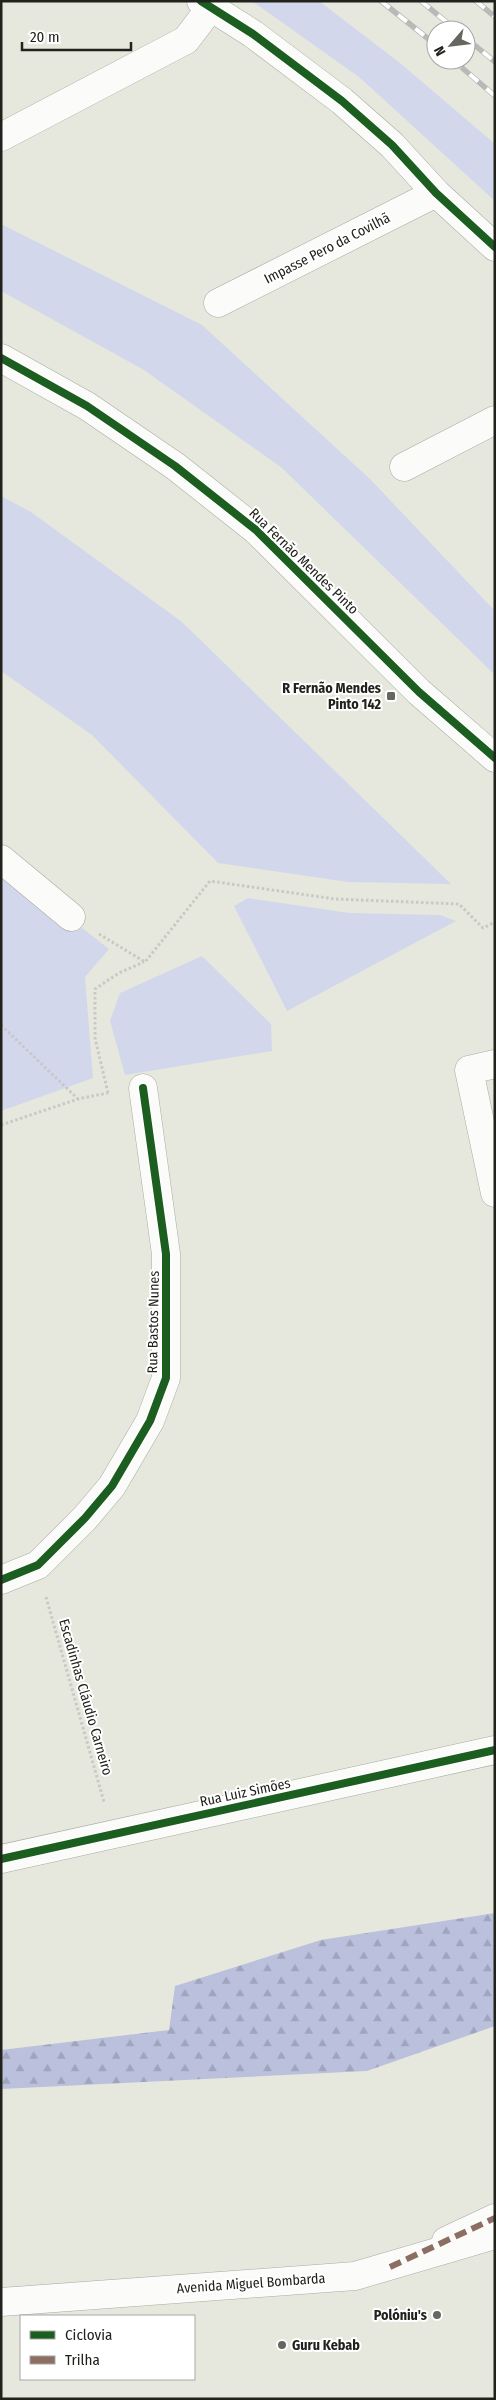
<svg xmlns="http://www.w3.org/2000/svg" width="496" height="2400" viewBox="0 0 496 2400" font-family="'Fira Sans Condensed',sans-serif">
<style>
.green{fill:#d2d7ec}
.forest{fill:url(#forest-firs)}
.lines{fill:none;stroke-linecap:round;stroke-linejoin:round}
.pedestrian-casing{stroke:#a8aaa3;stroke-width:29}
.minor-casing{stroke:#a8aaa3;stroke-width:29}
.primary-casing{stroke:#a8aaa3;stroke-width:29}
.path{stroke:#c8c9c5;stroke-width:3;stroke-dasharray:2.5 2.5;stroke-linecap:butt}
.pedestrian{stroke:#fbfcfa;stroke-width:28}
.minor{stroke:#fbfcfa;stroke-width:28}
.primary{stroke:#fbfcfa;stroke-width:28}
.rail-casing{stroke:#b9b9b7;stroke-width:5.5}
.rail{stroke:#fff;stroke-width:4;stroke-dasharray:11;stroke-linecap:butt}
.quiet{stroke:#8d6e63;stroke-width:6;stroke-dasharray:12 6;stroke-linecap:butt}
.cycleway-casing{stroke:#fff;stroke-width:11}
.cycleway{stroke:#1b5e20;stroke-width:8}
.poi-dot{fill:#666760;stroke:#fff;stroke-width:2}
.labels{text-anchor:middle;stroke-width:4;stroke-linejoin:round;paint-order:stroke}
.street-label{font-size:14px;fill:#21221c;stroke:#fff}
.poi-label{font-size:14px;font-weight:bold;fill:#21221c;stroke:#fff;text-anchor:end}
</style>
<defs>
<pattern id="forest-firs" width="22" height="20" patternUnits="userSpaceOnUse" patternTransform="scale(1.25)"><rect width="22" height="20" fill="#bbc0dd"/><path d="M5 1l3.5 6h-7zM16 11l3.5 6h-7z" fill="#a0a5bd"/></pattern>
</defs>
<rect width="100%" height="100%" fill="#e6e8de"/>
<g class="green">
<polygon points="252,1 319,1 400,63 495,144 495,201 359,77"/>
<polygon points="1,224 202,325 370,479 495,611 495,675 282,468 144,370 1,291"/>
<polygon points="1,496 31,512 182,622 451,884 348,882 218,863 92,735 1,671"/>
<polygon points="1,865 109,949 85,977 93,1078 1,1111"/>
<polygon points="248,898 349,913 440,915 456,921 287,1011 234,906"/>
<polygon points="202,956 271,1024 272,1051 125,1075 110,1021 120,993"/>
</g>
<polygon class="forest" points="495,1913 495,2026 367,2071 1,2089 1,2050 169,2030 175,1986 321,1940"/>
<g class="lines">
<defs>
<polyline id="pedestrian" points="446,2241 495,2218"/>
<g id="minor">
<polyline points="201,1 253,34 342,101 392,145 436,193 495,247"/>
<polyline points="1,137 186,40 211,7"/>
<polyline points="218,303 436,193"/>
<polyline points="1,358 87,406 175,466 256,530 419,692 495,758"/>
<polyline points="404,467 495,420"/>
<polyline points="1,859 71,917"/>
<polyline points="495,1064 469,1070 495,1193"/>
<polyline points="1,1580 38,1565 85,1518 112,1486 150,1421 166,1378 166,1254 143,1088"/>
<polyline points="1,1859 495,1750"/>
</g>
<polyline id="primary" points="1,2302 355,2276 495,2235"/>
</defs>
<use href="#pedestrian" class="pedestrian-casing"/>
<use href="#minor" class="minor-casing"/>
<use href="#primary" class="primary-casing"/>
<g class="path">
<polyline points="99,934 145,962 210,881 335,899 459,904 483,928 495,922"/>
<polyline points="1,1025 78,1099"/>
<polyline points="108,1093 95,1038 95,989 119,973 144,962"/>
<polyline points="1,1125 78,1099 108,1093"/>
<polyline points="46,1597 104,1802"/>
</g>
<use href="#pedestrian" class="pedestrian"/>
<use href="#minor" class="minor"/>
<use href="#primary" class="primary"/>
<defs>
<g id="rail">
<polyline points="381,1 436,45"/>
<polyline points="421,1 456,30"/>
<polyline points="476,1 495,17"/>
<polyline points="466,38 495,62"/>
<polyline points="453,60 495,96"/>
</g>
</defs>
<use href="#rail" class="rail-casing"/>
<use href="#rail" class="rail"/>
<polyline class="quiet" points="390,2267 495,2218"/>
<defs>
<g id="cycleway">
<polyline points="201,1 253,34 342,101 392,145 436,193 495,247"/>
<polyline points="1,358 87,406 175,466 256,530 419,692 495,758"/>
<polyline points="1,1580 38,1565 85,1518 112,1486 150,1421 166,1378 166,1254 143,1088"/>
<polyline points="1,1859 495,1750"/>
</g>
</defs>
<use href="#cycleway" class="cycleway-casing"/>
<use href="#cycleway" class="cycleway"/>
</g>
<g class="poi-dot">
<rect x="386" y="691" width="10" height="10" rx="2.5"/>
<circle cx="437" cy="2315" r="5"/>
<circle cx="282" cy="2345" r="5"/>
</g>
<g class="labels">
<g class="street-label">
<text transform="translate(327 248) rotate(-27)" y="5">Impasse Pero da Covilhã</text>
<text transform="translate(304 561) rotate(44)" y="5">Rua Fernão Mendes Pinto</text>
<text transform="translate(153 1322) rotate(-89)" y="5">Rua Bastos Nunes</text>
<text transform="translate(86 1697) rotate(74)" y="5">Escadinhas Cláudio Carneiro</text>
<text transform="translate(245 1792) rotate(-12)" y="5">Rua Luiz Simões</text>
<text transform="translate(251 2283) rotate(-4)" y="5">Avenida Miguel Bombarda</text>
</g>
<g class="poi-label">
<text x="381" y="693">R Fernão Mendes<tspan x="381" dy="16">Pinto 142</tspan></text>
<text x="427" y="2320">Polóniu's</text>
<text x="292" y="2350" text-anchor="start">Guru Kebab</text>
</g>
</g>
<rect width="496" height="2400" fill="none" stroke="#21221c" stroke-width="5"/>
<rect x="20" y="2315" width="175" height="65" fill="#ffffff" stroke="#a6a7a4"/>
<rect x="30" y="2331" width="25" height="8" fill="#1b5e20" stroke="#a6a7a4"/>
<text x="65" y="2340" font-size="15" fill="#21221c">Ciclovia</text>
<rect x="30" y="2356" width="25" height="8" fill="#8d6e63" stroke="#a6a7a4"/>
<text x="65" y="2365" font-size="15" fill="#21221c">Trilha</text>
<g transform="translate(451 45) rotate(242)"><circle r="24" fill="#ffffff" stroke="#a6a7a4"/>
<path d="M0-4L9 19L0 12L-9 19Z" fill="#666760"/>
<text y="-8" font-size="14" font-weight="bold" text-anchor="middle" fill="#21221c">N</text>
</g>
<path d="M22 42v8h109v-8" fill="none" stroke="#21221c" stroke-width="2.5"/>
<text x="30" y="42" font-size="15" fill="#21221c" stroke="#ffffff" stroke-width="4" paint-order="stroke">20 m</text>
</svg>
